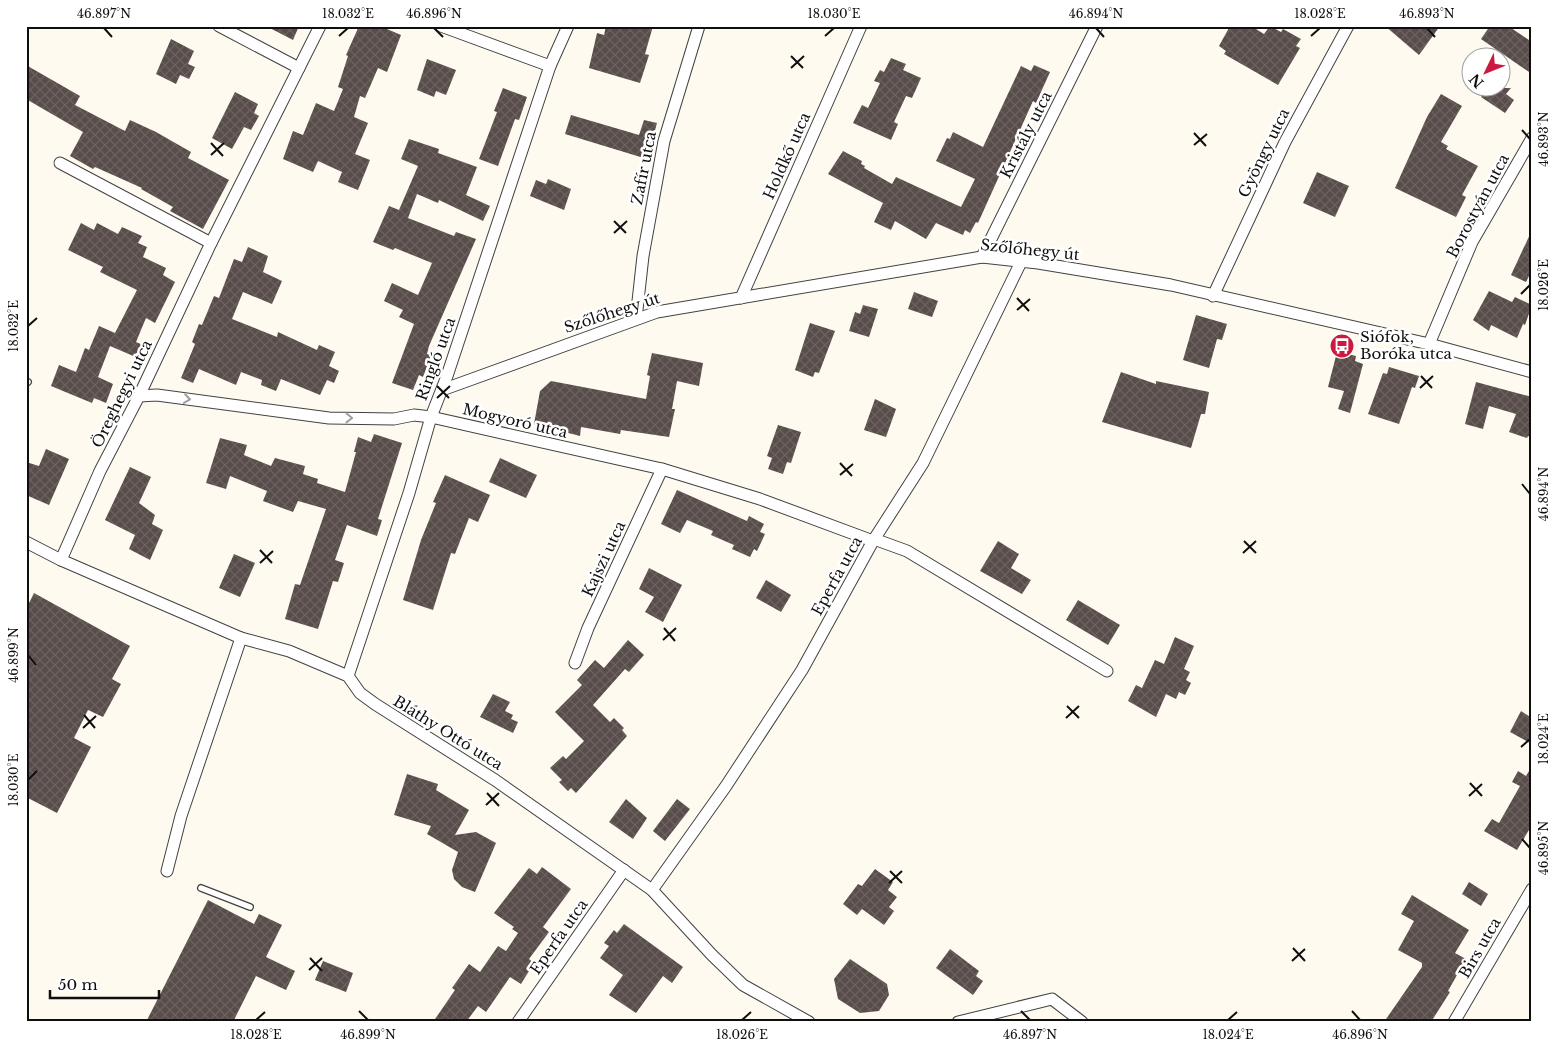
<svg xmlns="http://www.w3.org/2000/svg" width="1558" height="1048" viewBox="0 0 1558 1048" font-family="'Libre Baskerville',serif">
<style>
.building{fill:url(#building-cross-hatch)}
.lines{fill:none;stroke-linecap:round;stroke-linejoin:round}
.lane-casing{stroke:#424242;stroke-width:8}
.street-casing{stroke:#424242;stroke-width:13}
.lane{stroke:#fff;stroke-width:5.5}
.street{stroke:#fff;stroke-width:11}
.oneway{stroke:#9f9f9f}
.ticks{fill:none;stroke:#0f0f0f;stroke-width:2}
.labels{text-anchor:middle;stroke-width:5;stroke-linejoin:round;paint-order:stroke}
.street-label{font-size:15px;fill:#0f0f0f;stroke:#fff}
.poi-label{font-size:15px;fill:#0f0f0f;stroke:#fff;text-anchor:start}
.neatline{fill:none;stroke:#0f0f0f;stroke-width:2}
.ticks-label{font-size:12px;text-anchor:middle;fill:#0f0f0f}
</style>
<defs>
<pattern id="building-cross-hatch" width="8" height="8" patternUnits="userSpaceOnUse" patternTransform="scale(1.25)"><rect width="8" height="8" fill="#584d4a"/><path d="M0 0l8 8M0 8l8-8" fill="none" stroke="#6b6260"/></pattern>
</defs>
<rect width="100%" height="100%" fill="#fffaf0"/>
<g class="building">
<polygon points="266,26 299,26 293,40"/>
<polygon points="359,26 380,26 401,35 387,72 378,68 365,98 360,96 354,117 368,123 355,154 370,160 358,190 338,182 342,172 318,161 313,172 283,159 293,131 303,135 316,103 334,111 343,89 338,87 348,56 346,55"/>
<polygon points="606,26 653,26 645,54 649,55 640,83 589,68 597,33 604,35"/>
<polygon points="1230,26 1251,26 1264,34 1270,26 1281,32 1283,29 1301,39 1296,46 1300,48 1278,85 1224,54 1226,51 1219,46"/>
<polygon points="1385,26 1440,26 1419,55"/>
<polygon points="1490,26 1508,26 1532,42 1532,74 1481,39"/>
<polygon points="171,39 194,51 188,64 195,67 189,79 180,75 176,84 156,74"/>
<polygon points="891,58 906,64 903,70 921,78 912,98 906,96 894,122 898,124 891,140 853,123 862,105 868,108 880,83 874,81 880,70 884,72"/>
<polygon points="427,59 456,70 446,95 436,91 434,97 417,90"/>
<polygon points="26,65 80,96 75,105 125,131 130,120 156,132 191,152 188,158 229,180 203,229 170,211 173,207 141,189 142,188 95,167 93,169 70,156 83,132 26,99"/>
<polygon points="1034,65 1050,72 1036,103 1033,101 978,223 976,222 970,233 965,230 963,235 936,223 926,239 895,221 891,230 874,222 883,203 828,174 843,151 862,161 861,164 865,166 864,168 892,184 896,177 961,207 975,179 936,161 947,138 950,139 953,132 983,147 1021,66 1031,71"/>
<polygon points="503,88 527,97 519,120 515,119 498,166 479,159 497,112 494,111"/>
<polygon points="1488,88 1511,88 1506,94 1514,100 1505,113 1481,97"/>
<polygon points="235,92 258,104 254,113 259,116 251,130 244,127 232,149 212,138"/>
<polygon points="1441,94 1462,106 1441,142 1448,146 1446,149 1478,166 1462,195 1466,197 1456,217 1395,188 1427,117"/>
<polygon points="571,115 639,135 644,120 657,123 647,159 565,134"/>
<polygon points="409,139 439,149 438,153 477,167 466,195 490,206 483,221 439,200 438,203 417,194 408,218 454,236 456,232 476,239 429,346 427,354 431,355 423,377 419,375 413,390 392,383 414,324 399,317 403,310 384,301 392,283 418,295 432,263 395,248 393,250 373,242 389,206 399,210 418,166 401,159"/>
<polygon points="1317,172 1349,186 1335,217 1303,203"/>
<polygon points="548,179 571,189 564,210 530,196 536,180 546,184"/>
<polygon points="81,223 94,230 97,223 118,234 122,227 142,236 138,243 147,247 143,257 166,268 163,275 175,282 155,323 146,318 136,342 143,345 138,358 110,346 98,377 113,384 106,403 94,398 92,403 51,386 59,365 76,372 85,348 89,350 99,326 115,333 137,290 100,272 103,267 68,250"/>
<polygon points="1532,230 1532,270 1526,282 1511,275"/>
<polygon points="248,247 268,256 263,272 282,281 272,304 243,292 232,319 277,337 278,332 317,350 319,345 335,352 329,366 339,371 334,383 327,380 320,395 281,379 276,391 261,385 262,380 241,372 236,385 199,369 193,383 181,378 195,344 192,342 199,324 202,325 214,296 219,298 234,259 242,262"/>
<polygon points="1489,291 1512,302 1515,297 1532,305 1525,325 1523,324 1517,338 1491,325 1489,331 1473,320"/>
<polygon points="914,292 938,301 932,317 908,309"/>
<polygon points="863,305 878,309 869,337 849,331 855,312 860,314"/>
<polygon points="1196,315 1227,324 1222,340 1217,339 1209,368 1183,360"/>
<polygon points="810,323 835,331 819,373 815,372 813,377 795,370"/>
<polygon points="1340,352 1356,356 1355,361 1363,364 1350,413 1338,409 1344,391 1328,387 1336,356 1339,357"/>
<polygon points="652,353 703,363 699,386 677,381 672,409 675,409 669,437 621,430 620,434 581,427 580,436 534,424 540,391 551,381 646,399 650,376 647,375"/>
<polygon points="1389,367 1419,376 1415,388 1412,387 1399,424 1368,414 1383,373 1387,374"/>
<polygon points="1121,372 1156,384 1156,381 1209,392 1205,414 1201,414 1191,448 1102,422"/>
<polygon points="1476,382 1532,397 1532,438 1528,436 1527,438 1509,432 1516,414 1489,406 1483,429 1465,424"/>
<polygon points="875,399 896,409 886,437 864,430"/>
<polygon points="778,425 801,432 791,463 787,462 783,474 768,469 772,458 767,456"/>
<polygon points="374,434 402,443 378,519 382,520 377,536 347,525 335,560 344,563 338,582 333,581 318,629 285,619 295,584 300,585 326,509 298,501 293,512 263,501 267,491 230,476 226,489 206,483 220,438 247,445 244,455 271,466 275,458 305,466 303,474 318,479 317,483 345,492 356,452 354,452 358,437 371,442"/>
<polygon points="46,449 69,459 49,505 26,495 26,462 39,466"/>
<polygon points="500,458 537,475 526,498 489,482"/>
<polygon points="130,467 151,477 139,503 155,515 152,524 163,530 150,560 129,549 135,535 105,520"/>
<polygon points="445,475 490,495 478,522 469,518 455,554 451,553 433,610 403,600 421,540 436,503 433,502"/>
<polygon points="677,490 747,521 749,516 764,524 760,532 765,534 757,551 754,549 750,557 732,549 734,545 711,535 713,531 687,520 680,533 661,524"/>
<polygon points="998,541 1019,554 1011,568 1031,580 1022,594 980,571"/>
<polygon points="234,554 255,563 240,597 219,588"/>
<polygon points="649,568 682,585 663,622 645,612 654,597 639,589"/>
<polygon points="766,580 791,595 781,612 756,598"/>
<polygon points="34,593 130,646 112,679 121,684 103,717 88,710 74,738 91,747 57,813 26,797 26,609"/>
<polygon points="1078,600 1120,625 1108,645 1066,620"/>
<polygon points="1175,637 1194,646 1184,669 1190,672 1186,680 1191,683 1185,695 1179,692 1176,699 1166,694 1156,717 1128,701 1136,685 1142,688 1155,660 1164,664"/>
<polygon points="628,640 644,655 629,672 625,669 593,705 610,722 614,718 624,728 622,730 627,736 576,793 571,788 568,791 559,782 562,780 550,768 563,756 566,759 584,741 555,712 582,685 577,680 595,660 604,668"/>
<polygon points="493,694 510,702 505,711 513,715 511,719 518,722 513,733 480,717"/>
<polygon points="1521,711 1532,718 1532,744 1510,732"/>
<polygon points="1532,766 1532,825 1517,850 1484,831 1492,819 1499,823 1520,786 1512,782 1518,771 1526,776"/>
<polygon points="407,774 438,784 436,790 469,810 455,835 476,832 496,843 475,892 462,887 454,879 452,870 458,852 427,834 431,826 394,815"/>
<polygon points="626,799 647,818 633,839 609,822"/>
<polygon points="677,799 690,809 665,841 653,831"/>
<polygon points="542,867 571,889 543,927 549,932 529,959 534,963 521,984 510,977 486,1012 478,1006 466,1022 433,1022 455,990 452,988 469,964 480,972 498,946 506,951 518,933 512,929 514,927 494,913 529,868 537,874"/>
<polygon points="875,869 893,882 888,890 897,897 889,907 894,911 884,925 862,909 857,915 843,904 858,884 862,886"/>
<polygon points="1469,882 1488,894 1481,906 1462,894"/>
<polygon points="1412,895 1469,930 1455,953 1466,959 1448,991 1450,992 1431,1022 1384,1022 1422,967 1422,963 1398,950 1414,921 1401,914"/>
<polygon points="208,900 254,924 259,914 282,925 266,957 295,971 286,990 256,976 233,1022 146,1022"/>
<polygon points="624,924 683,967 672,983 663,976 636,1013 609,995 623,975 600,958 609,946 604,943 614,930 617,933"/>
<polygon points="950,949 979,971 976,976 983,981 973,995 936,968"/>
<polygon points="850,959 887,984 889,995 879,1011 860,1013 838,999 834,979"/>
<polygon points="323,961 353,973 346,992 315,980"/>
</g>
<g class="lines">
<defs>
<g id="lane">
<polyline points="26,381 28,382"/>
<polyline points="201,888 250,907"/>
</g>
<g id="street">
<polyline points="219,26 299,68"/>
<polyline points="441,26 550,66"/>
<polyline points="60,163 211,243"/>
<polyline points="982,257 1097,26"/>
<polyline points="1213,296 1285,142 1348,26"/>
<polyline points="741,298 861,26"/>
<polyline points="636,319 643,256 664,141 699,26"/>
<polyline points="1429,344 1472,242 1532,138"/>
<polyline points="442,390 657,312 982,257 1038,263 1171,285 1429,344 1532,372"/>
<polyline points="139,396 157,395 329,418 394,419 414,415 431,417 662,469 760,499 873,541"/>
<polyline points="874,539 907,551 1107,671"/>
<polyline points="26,542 61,560 241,638 289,651 348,676 360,693 375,704 495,780 652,890 712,955 743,985 809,1022"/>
<polyline points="61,560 100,471 139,396 211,243 320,26"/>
<polyline points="575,663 588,628 662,469"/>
<polyline points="348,676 409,493 431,417 447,376 550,66 568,26"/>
<polyline points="167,871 181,816 241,638"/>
<polyline points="652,890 726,786 802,670 873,541 923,463 1021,262"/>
<polyline points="518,1022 624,870"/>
<polyline points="958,1022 1052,999 1082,1022"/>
<polyline points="1454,1022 1532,889"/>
</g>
</defs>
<use href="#lane" class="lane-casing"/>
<use href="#street" class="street-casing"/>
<use href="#lane" class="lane"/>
<use href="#street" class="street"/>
</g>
<defs><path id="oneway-chevron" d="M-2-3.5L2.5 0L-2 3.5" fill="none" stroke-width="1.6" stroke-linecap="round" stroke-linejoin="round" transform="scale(1.25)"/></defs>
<g class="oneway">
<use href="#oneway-chevron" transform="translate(187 399) rotate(8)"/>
<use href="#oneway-chevron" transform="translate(349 418) rotate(1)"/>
</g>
<path class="ticks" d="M104,28l8,9M434,28l9,9M1096,28l8,9M1427,28l8,9M339,36l9,-8M825,36l9,-8M1311,36l9,-8M791,56l12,12M791,68l13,-12M1522,130l8,9M1194,133l12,13M211,143l12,13M1194,145l13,-11M211,155l13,-12M614,221l12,12M614,233l13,-12M1521,294l9,-9M1017,298l12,13M1017,310l13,-11M28,326l9,-8M1421,376l11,12M437,386l12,12M1420,388l13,-12M437,398l13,-12M840,463l12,13M840,475l13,-11M1522,484l8,10M1244,541l12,12M260,550l12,13M1243,553l13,-12M260,563l13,-12M664,628l11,13M663,640l13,-12M28,655l8,10M1067,706l12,12M84,715l11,13M1066,718l13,-12M83,728l13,-12M1521,747l9,-8M28,780l9,-9M1470,783l12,13M487,793l12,13M1469,796l13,-12M486,805l13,-12M1522,839l8,9M890,871l12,12M889,883l13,-12M1293,948l12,13M310,958l12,13M1292,961l13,-12M309,970l13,-12M359,1011l9,9M1021,1011l9,9M1352,1011l8,9M256,1020l9,-8M742,1020l9,-8M1228,1020l9,-8"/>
<defs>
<symbol id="bus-disc" viewBox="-11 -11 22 22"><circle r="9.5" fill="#cc1940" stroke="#fff"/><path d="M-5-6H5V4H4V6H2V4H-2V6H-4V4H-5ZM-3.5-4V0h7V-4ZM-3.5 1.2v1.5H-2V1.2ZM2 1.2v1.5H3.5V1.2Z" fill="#fff"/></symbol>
</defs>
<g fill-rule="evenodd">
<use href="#bus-disc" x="1328" y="332" width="28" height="28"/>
</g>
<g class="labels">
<g class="street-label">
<text transform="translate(1026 135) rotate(-63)" y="5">Kristály utca</text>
<text transform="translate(1264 153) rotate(-64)" y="5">Gyöngy utca</text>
<text transform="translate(787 156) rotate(-66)" y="5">Holdkő utca</text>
<text transform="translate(644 168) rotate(-79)" y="5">Zafír utca</text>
<text transform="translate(1478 206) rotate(-62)" y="5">Borostyán utca</text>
<text transform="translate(1030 250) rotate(6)" y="5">Szőlőhegy út</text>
<text transform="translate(612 313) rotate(-18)" y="5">Szőlőhegy út</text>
<text transform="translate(436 359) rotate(-70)" y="5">Ringló utca</text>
<text transform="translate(122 394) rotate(-64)" y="5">Öreghegyi utca</text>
<text transform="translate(515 421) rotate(13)" y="5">Mogyoró utca</text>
<text transform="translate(604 559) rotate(-65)" y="5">Kajszi utca</text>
<text transform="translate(837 576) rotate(-61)" y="5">Eperfa utca</text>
<text transform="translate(448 733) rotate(32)" y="5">Bláthy Ottó utca</text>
<text transform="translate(559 937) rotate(-55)" y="5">Eperfa utca</text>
<text transform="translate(1480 948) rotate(-60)" y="5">Birs utca</text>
</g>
<g class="poi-label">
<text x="1360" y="342">Siófok,<tspan x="1360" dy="17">Boróka utca</tspan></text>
</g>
</g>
<rect width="1558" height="1048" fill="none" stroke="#ffffff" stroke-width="55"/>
<g transform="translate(1486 72) rotate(227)"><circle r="24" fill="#ffffff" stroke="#9f9f9f"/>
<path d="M0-4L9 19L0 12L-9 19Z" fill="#cc1940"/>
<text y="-8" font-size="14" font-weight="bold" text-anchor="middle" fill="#0f0f0f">N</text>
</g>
<path d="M50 990v8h109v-8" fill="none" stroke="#0f0f0f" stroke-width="2.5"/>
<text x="58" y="990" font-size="15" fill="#0f0f0f" stroke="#ffffff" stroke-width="4" paint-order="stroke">50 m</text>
<rect x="28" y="28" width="1502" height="992" class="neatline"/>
<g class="ticks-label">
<text x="104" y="18">46.897°N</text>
<text x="348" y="18">18.032°E</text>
<text x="434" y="18">46.896°N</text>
<text x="834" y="18">18.030°E</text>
<text x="1096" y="18">46.894°N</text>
<text x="1320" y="18">18.028°E</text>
<text x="1427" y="18">46.893°N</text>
<text transform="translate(1544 139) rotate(-90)" y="4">46.893°N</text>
<text transform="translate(1544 285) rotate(-90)" y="4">18.026°E</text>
<text transform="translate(14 326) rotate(-90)" y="4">18.032°E</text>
<text transform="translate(1544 494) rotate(-90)" y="4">46.894°N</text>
<text transform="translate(14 655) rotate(-90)" y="4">46.899°N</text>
<text transform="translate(1544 739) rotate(-90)" y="4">18.024°E</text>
<text transform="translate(14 780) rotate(-90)" y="4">18.030°E</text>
<text transform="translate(1544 848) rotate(-90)" y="4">46.895°N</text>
<text x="256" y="1039">18.028°E</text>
<text x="368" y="1039">46.899°N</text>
<text x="742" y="1039">18.026°E</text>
<text x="1030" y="1039">46.897°N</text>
<text x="1228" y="1039">18.024°E</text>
<text x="1360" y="1039">46.896°N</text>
</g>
</svg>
